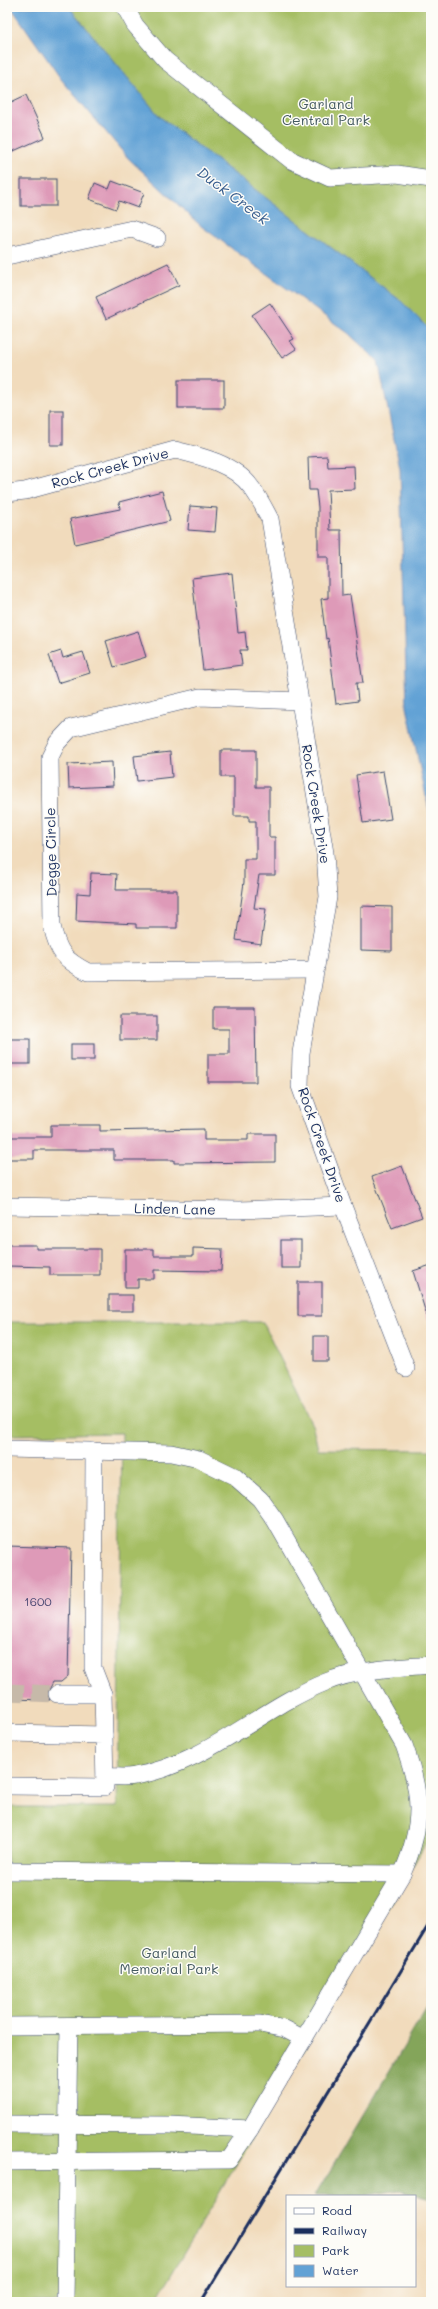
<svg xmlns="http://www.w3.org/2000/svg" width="438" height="2309" viewBox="0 0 438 2309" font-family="Mali,sans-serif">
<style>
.green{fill:#a5be64;stroke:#607661}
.forest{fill:#84a55a;stroke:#506a5c}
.water{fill:#62a2d5;stroke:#3e689a}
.building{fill:#de9ab8}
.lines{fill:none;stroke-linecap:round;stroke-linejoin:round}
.minor-tunnel{stroke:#c6b9a9;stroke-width:17;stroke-dasharray:17 8;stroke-linecap:butt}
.minor-casing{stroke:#3b496c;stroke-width:18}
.minor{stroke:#fff;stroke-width:17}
.rail{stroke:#1b2f5e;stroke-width:3}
.labels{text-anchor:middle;stroke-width:3;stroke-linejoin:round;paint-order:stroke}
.number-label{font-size:12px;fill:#4c4a74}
.park-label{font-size:14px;fill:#445a60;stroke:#fdfcf7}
.street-label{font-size:14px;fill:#1b2f5e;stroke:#fdfcf7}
.water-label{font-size:15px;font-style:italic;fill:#375d8e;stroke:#fdfcf7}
</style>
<rect width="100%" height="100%" fill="#fdfcf7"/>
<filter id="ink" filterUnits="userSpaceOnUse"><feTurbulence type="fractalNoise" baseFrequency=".025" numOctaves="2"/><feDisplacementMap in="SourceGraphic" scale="8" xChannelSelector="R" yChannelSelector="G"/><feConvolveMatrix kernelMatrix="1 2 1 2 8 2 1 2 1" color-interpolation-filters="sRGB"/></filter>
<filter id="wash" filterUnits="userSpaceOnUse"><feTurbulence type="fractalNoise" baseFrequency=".012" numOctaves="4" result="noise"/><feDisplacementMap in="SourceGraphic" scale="16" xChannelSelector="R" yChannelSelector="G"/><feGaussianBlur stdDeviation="0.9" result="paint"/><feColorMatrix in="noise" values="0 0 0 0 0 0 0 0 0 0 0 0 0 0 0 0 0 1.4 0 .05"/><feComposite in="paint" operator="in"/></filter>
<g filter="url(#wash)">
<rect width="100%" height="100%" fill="#f1dbbc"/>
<g class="green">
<polygon points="69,7 431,7 431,331 401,301 160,117"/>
<polygon points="7,1322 263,1322 313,1427 318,1449 431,1450 431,1835 155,2302 7,2302 7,1807 117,1807 122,1433 7,1435"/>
</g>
<polygon class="forest" points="431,2001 431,2199 400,2190 362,2196 315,2196"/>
<polygon class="water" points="11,7 69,7 160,117 401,301 431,331 431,833 430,815 407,707 400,468 378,361 348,333 201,226 128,158 61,79"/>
<g id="blocks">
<g class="building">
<polygon points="26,95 45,137 7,154 7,104"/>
<rect x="21" y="179" width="35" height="27"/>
<polygon points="112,181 144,193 138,208 119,201 116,209 89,199 95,183 109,189"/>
<polygon points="168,263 179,285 106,319 96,297"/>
<polygon points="270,303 294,339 290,341 296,349 282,358 252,315"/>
<rect x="178" y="380" width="46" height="28"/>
<rect x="50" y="410" width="13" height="35"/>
<polygon points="327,456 328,467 354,466 355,489 328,490 330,530 341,530 342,596 350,595 363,683 356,683 358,701 336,704 328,638 326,639 321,599 328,598 328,557 318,557 318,507 316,490 309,490 308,457"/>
<polygon points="162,491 170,521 75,544 70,519 120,509 119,502"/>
<polygon points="190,506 217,508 215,532 188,530"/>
<polygon points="232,573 238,633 245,632 247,650 240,650 242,665 203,670 192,578"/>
<polygon points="138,631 146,657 114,667 106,641"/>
<polygon points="61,651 63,658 83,652 90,673 58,683 49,655"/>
<polygon points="221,750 256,750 256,787 269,787 269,837 275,837 275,875 259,875 254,908 266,909 261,944 236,940 244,882 244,859 256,859 256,821 249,821 249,816 234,816 234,777 221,777"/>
<polygon points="170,752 172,777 137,781 134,756"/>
<polygon points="112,762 113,786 69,788 68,764"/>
<polygon points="383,771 391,819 363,823 356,775"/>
<polygon points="91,873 117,874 116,890 177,890 177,928 136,928 136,924 76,921 77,893 90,894"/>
<polygon points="361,906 392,907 392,951 361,950"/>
<polygon points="213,1007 255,1007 256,1082 208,1082 208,1054 229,1054 229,1029 213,1029"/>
<rect x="120" y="1016" width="37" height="24"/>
<rect x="7" y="1039" width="23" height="25"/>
<rect x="71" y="1044" width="23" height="16"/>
<polygon points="51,1125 100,1125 100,1131 204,1129 204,1140 248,1140 248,1134 275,1134 275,1162 174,1163 174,1160 114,1160 114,1150 34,1150 34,1159 7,1159 7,1137 51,1137"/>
<polygon points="402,1166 422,1217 392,1228 372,1177"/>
<rect x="281" y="1240" width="20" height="28"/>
<polygon points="7,1245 36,1245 36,1249 100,1249 100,1275 50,1275 50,1267 7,1266"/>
<polygon points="193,1248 222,1249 221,1271 154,1270 154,1279 138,1279 138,1288 125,1288 125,1249 154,1249 154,1256 193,1256"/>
<polygon points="431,1265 431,1320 428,1320 413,1271"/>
<rect x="298" y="1282" width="24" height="34"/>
<rect x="109" y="1295" width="24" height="16"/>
<rect x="314" y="1336" width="14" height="25"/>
<polygon points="7,1546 71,1548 68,1676 61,1682 53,1682 47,1694 50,1700 8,1699"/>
</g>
</g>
</g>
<g filter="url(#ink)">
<use href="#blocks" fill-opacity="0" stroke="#3b496c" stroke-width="1"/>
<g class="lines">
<polyline class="minor-tunnel" points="7,1692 57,1694"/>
<defs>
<g id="minor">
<polyline points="125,7 135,25 165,60 291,160 330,178 397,174 431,179"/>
<polyline points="7,256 132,229 157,238"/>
<path d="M7,493l18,-2 150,-41c26,6 59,14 76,37 8,10 13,21 19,32l55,334 3,44 -27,156 -1,33 43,120 63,162"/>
<path d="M300,701l-100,-4 -129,31 -14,15 -7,14 2,169c6,26 12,34 36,46l227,-2"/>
<polyline points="7,1206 239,1210 343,1206"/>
<path d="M7,1449l164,4 28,6 35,17 26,23 15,21 129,225c18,49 20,79 -2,129l-152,255 -21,31 -222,2"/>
<polyline points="94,1451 93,1668 103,1694"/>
<polyline points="57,1694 103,1694 104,1735"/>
<polyline points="7,1733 104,1735 105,1787 7,1786"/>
<path d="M105,1777c10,-1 21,1 30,-1 71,-12 126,-68 191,-94 32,-13 71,-14 105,-17"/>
<polyline points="7,1871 402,1874"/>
<polyline points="7,2026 260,2024 285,2029 304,2039"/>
<polyline points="7,2124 170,2125 250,2129"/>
<polyline points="65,2302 69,2026"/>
</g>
</defs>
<use href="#minor" class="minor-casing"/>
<use href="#minor" class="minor"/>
<polyline class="rail" points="201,2302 431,1921"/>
</g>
</g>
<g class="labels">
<g class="number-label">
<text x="38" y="1606">1600</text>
</g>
<g class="park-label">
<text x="326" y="109">Garland<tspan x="326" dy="16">Central Park</tspan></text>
<text x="169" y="1958">Garland<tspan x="169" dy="16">Memorial Park</tspan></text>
</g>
<g class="street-label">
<text transform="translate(110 468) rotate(-15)" y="5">Rock Creek Drive</text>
<text transform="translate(316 804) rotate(81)" y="5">Rock Creek Drive</text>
<text transform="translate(51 852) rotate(-91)" y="5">Degge Circle</text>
<text transform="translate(322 1145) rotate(71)" y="5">Rock Creek Drive</text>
<text transform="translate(175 1209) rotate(1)" y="5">Linden Lane</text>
</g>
<g class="water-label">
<text transform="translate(233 196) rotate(37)" y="5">Duck Creek</text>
</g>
</g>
<rect width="438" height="2309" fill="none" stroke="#fdfcf7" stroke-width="24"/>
<rect x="286" y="2195" width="130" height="92" fill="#fdfcf7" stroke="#a3aaba"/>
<rect x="294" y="2208" width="20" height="6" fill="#ffffff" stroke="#a3aaba"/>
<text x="322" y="2215" font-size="12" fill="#1b2f5e">Road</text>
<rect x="294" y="2228" width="20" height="6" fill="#1b2f5e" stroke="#a3aaba"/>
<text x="322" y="2235" font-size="12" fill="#1b2f5e">Railway</text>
<rect x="294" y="2245" width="20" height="12" fill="#a5be64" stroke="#a3aaba"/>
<text x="322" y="2255" font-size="12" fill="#1b2f5e">Park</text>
<rect x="294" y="2265" width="20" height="12" fill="#62a2d5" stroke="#a3aaba"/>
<text x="322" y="2275" font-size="12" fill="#1b2f5e">Water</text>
</svg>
